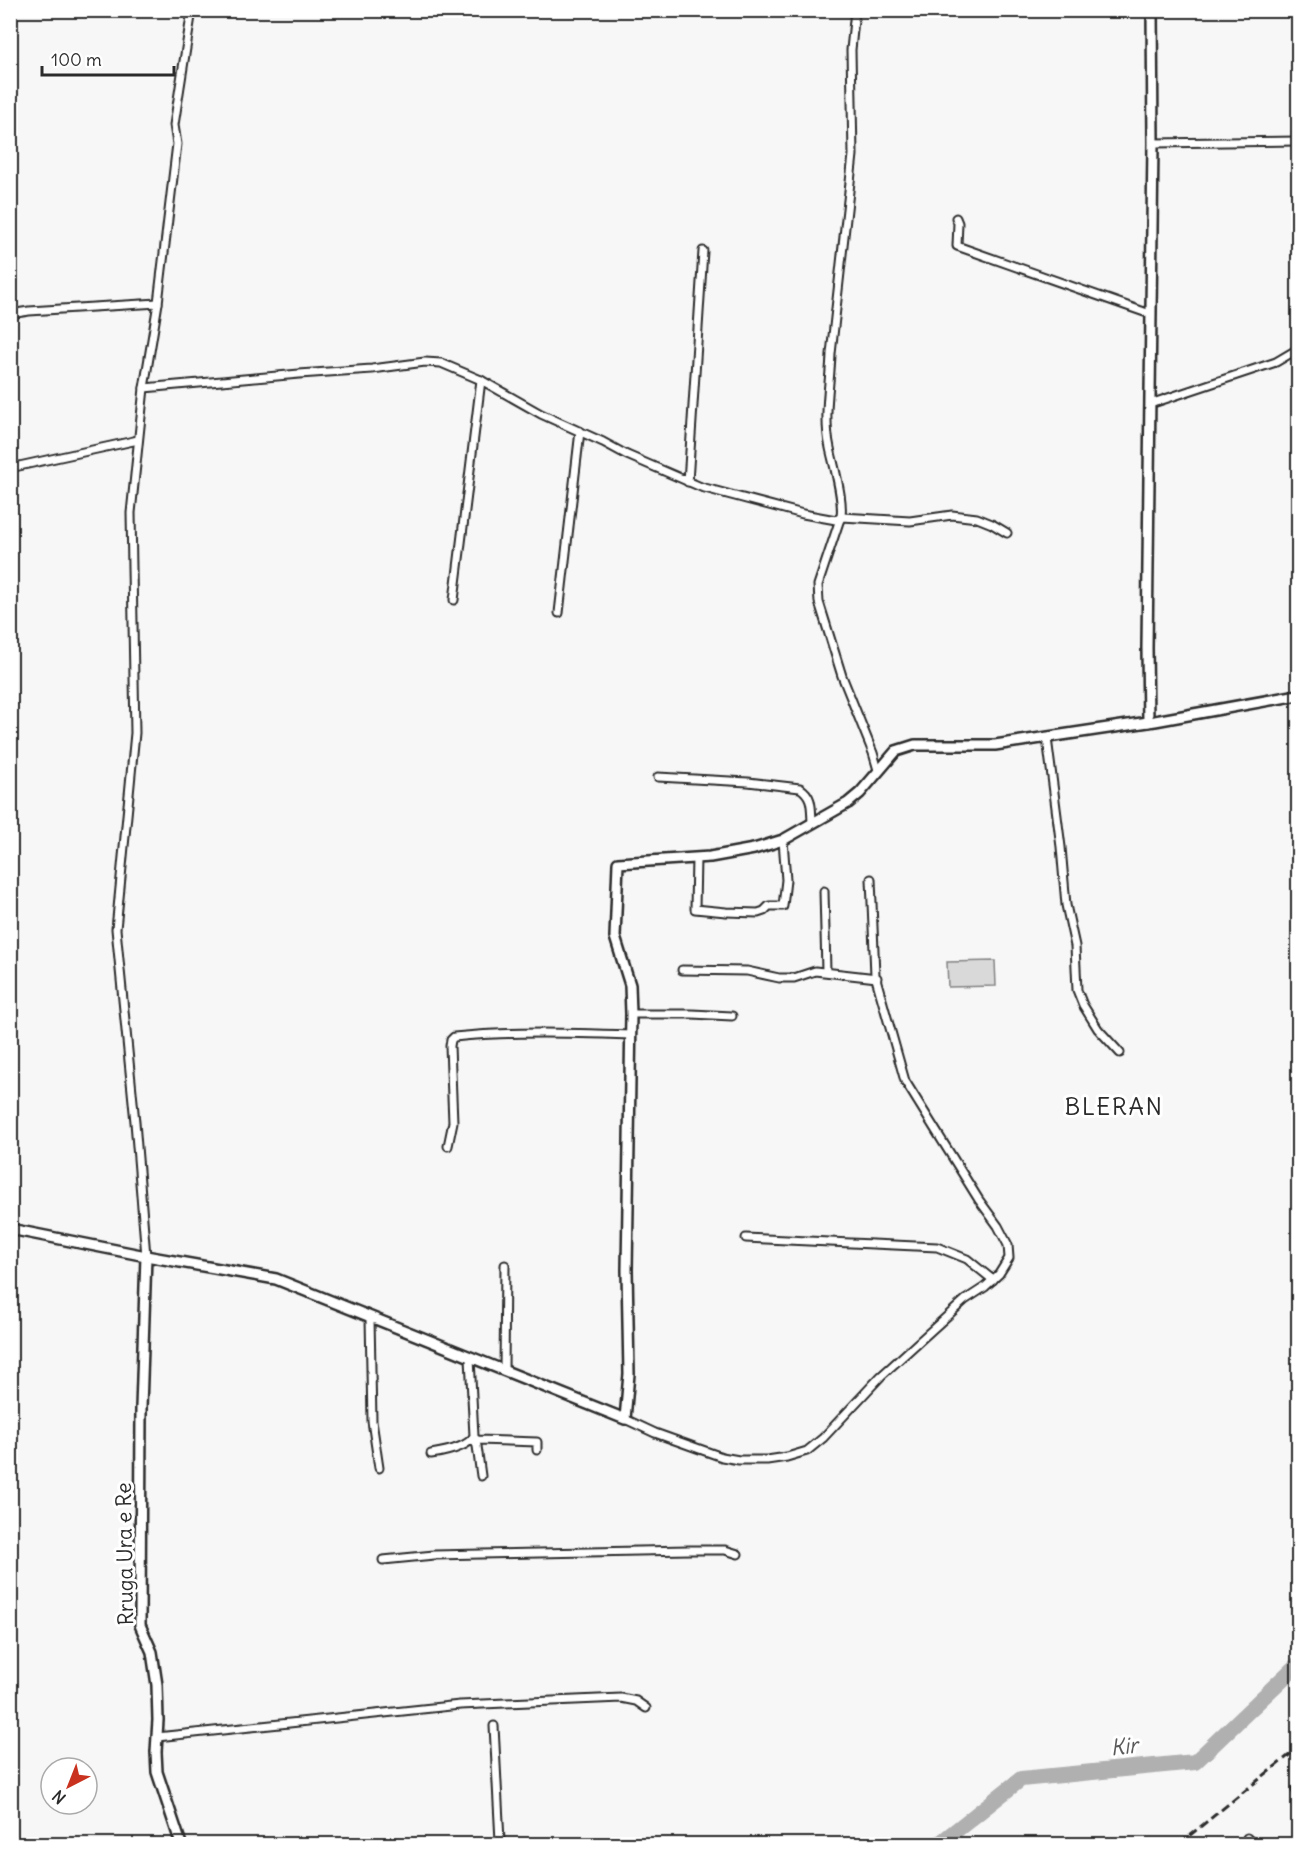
<svg xmlns="http://www.w3.org/2000/svg" width="1309" height="1855" viewBox="0 0 1309 1855" font-family="Delius,sans-serif">
<style>
.green{fill:#d9d9d9;stroke:#828282;stroke-width:1.5}
.lines{fill:none;stroke-linecap:round;stroke-linejoin:round}
.river{stroke:#b0b0b0;stroke-width:16}
.street-casing{stroke:#2b2b2b;stroke-width:11}
.secondary-casing{stroke:#2b2b2b;stroke-width:14}
.street{stroke:#fff;stroke-width:7}
.secondary{stroke:#fff;stroke-width:9}
.rail{stroke:#2b2b2b;stroke-width:3;stroke-dasharray:9 4.5;stroke-linecap:butt}
.labels{text-anchor:middle;stroke-width:6;stroke-linejoin:round;paint-order:stroke}
.street-label{font-size:21px;fill:#2b2b2b;stroke:#fff}
.water-label{font-size:22px;font-style:italic;fill:#5a5a5a;stroke:#fff}
.quarter-label{font-size:24px;letter-spacing:1.5px;fill:#2b2b2b;stroke:#fff}
</style>
<rect width="100%" height="100%" fill="#f7f7f7"/>
<filter id="ink" filterUnits="userSpaceOnUse"><feTurbulence type="fractalNoise" baseFrequency=".0167" numOctaves="2"/><feDisplacementMap in="SourceGraphic" scale="12" xChannelSelector="R" yChannelSelector="G"/><feConvolveMatrix kernelMatrix="1 2 1 2 8 2 1 2 1" color-interpolation-filters="sRGB"/></filter>
<g filter="url(#ink)">
<polygon class="green" points="995,961 996,986 948,987 947,962"/>
<g class="lines">
<polyline class="river" points="939,1844 1021,1779 1195,1762 1298,1664"/>
<defs>
<g id="street">
<path d="M855,10l-4,40 2,105 -22,199c-1,31 -8,63 -1,94 3,15 17,61 9,74l-21,63 1,17 23,74 31,77 5,17"/>
<polyline points="1153,143 1298,141"/>
<polyline points="956,218 958,223 957,246 1150,314"/>
<polyline points="10,314 29,311 158,303"/>
<polyline points="144,388 299,374 372,369 425,362 441,363 481,380 541,414 603,442 627,455 701,487 803,514 836,520 842,517 910,521 952,515 977,518 992,524 1007,533"/>
<polyline points="1150,404 1276,362 1298,349"/>
<polyline points="10,468 138,440"/>
<polyline points="688,482 703,251"/>
<polyline points="454,600 481,380"/>
<polyline points="559,613 580,431"/>
<polyline points="1047,738 1061,847 1066,905 1075,946 1077,990 1083,1005 1098,1029 1120,1053"/>
<path d="M658,777l90,5 52,6c13,8 11,20 12,34"/>
<polyline points="696,858 695,909 726,912 758,913 764,911 769,906 783,906 786,880 783,840"/>
<polyline points="824,891 826,971"/>
<polyline points="682,970 747,971 779,978 794,978 815,971 877,978"/>
<polyline points="631,1014 692,1014 732,1016"/>
<path d="M448,1146l5,-24 -3,-76 1,-6 3,-3c59,-6 118,-4 177,-2"/>
<polyline points="746,1238 937,1247 967,1259 993,1280"/>
<polyline points="146,1256 135,1122 116,929 135,733 131,513 144,388 158,303 177,144 174,125 192,10"/>
<polyline points="370,1318 372,1421 379,1468"/>
<polyline points="504,1371 505,1265"/>
<polyline points="625,1419 655,1433 722,1457 739,1460 767,1460 787,1457 807,1451 823,1438 881,1376 965,1300 985,1287 999,1274 1009,1258 1008,1245 998,1226 979,1200 905,1081 875,975 871,879"/>
<path d="M431,1454c13,-2 37,-7 43,-18l-4,-78"/>
<polyline points="481,1476 477,1446 473,1438 478,1440 537,1442 537,1450"/>
<polyline points="383,1560 434,1555 689,1550 725,1550 738,1554"/>
<polyline points="157,1737 460,1705 621,1698 636,1701 646,1708"/>
<polyline points="1296,1790 1298,1793"/>
<polyline points="1247,1838 1253,1844"/>
<polyline points="493,1844 500,1841 494,1726"/>
</g>
<g id="secondary">
<polyline points="1148,722 1147,648 1153,143 1152,10"/>
<polyline points="10,1229 146,1256 276,1279 625,1419 629,1374 627,1270 631,1014 630,985 615,937 618,863 710,857 754,849 783,840 848,803 860,793 896,751 915,745 995,745 1155,721 1298,695"/>
<polyline points="146,1256 141,1408 140,1625 152,1652 157,1685 158,1720 156,1752 157,1772 181,1844"/>
</g>
</defs>
<use href="#street" class="street-casing"/>
<use href="#secondary" class="secondary-casing"/>
<use href="#street" class="street"/>
<use href="#secondary" class="secondary"/>
<polyline class="rail" points="1179,1844 1298,1748"/>
</g>
</g>
<g class="labels">
<g class="street-label">
<text transform="translate(125 1554) rotate(-91)" y="7">Rruga Ura e Re</text>
</g>
<g class="water-label">
<text transform="translate(1124 1746) rotate(-6)" y="8">Kir</text>
</g>
<g class="quarter-label">
<text x="1114" y="1115">BLERAN</text>
</g>
</g>
<rect width="1309" height="1855" fill="none" stroke="#fff" stroke-width="36"/>
<rect x="18" y="18" width="1273" height="1819" fill="none" stroke="#2b2b2b" stroke-width="2" filter="url(#ink)"/>
<g transform="translate(69 1786) rotate(222)"><circle r="28" fill="#ffffff" stroke="#aaaaaa" stroke-width="1.5"/>
<path d="M0-4.5L10 22L0 15L-10 22Z" fill="#c8321e"/>
<text y="-9" font-size="16" font-weight="bold" text-anchor="middle" fill="#2b2b2b">N</text>
</g>
<path d="M42 66v9h132v-9" fill="none" stroke="#2b2b2b" stroke-width="3"/>
<text x="51" y="66" font-size="18" fill="#2b2b2b" stroke="#ffffff" stroke-width="4.5" paint-order="stroke">100 m</text>
</svg>
